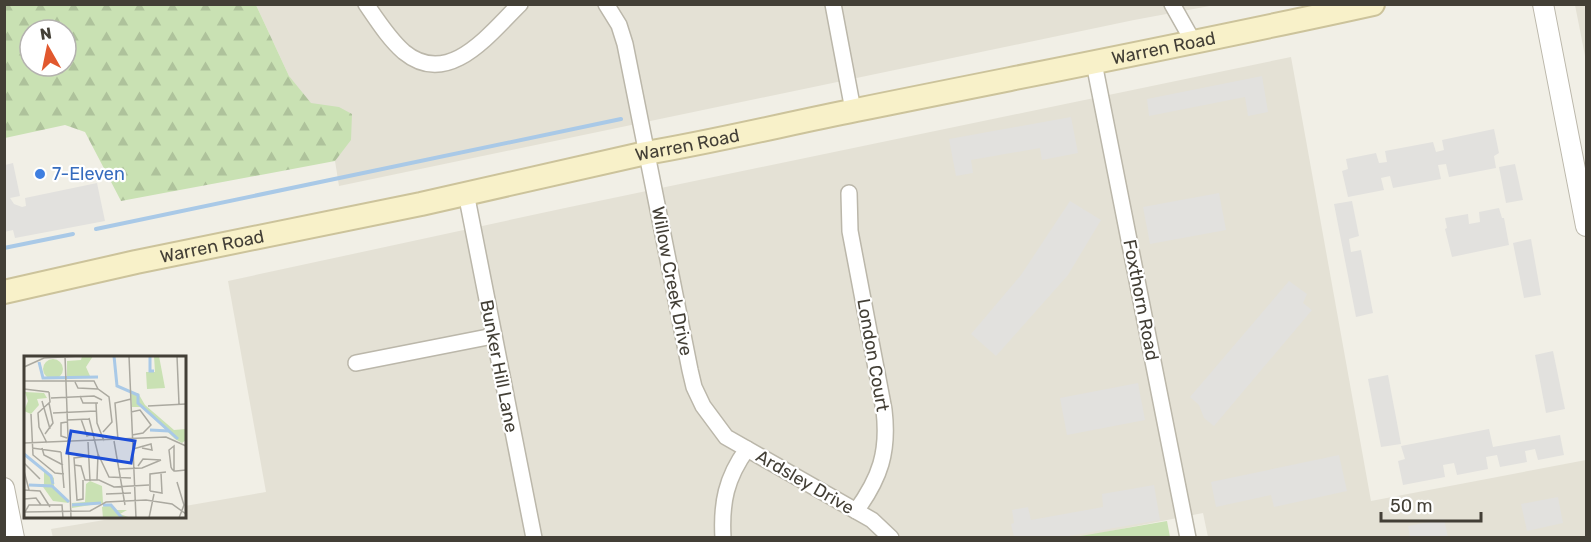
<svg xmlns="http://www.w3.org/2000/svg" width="1591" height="542" viewBox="0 0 1591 542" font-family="Rubik,sans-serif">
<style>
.residential{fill:#e4e1d5}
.green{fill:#c9e1b3}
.forest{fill:url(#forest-firs);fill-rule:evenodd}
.parking{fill:#e2e1de}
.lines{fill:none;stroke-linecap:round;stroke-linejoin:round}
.stream{stroke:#a9c9e7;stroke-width:4}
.minor-casing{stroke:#bbb7aa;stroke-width:18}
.tertiary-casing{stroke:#bbb7aa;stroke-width:22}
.secondary-casing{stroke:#ccc39b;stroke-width:26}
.minor{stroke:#fff;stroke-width:15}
.tertiary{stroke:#fff;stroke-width:20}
.secondary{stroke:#f8f1c9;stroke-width:22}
.shop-dot{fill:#3f7fe0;stroke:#fff;stroke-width:2}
.labels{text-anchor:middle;stroke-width:4.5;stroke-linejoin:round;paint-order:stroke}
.street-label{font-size:18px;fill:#433f36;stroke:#fff}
.shop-label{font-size:18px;fill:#366cbe;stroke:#fff;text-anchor:start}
.inset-river{fill:none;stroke:#a9c9e7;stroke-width:3}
.inset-road{fill:none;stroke:#aba9a0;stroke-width:1.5}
.view{fill:#1d4ed8;fill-opacity:0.15;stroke:#1d4ed8;stroke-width:3}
.inset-edge{fill:none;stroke:#433f36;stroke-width:3}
</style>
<defs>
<pattern id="forest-firs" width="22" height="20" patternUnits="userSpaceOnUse" patternTransform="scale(1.5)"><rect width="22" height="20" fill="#c9e1b3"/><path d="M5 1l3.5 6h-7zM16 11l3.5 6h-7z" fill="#aec29b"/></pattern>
</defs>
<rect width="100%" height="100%" fill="#f1efe6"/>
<g class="residential">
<polygon points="256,5 1215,5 1134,20 339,186 335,161 289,76"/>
<polygon points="1575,5 1586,5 1586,61"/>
<polygon points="1291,57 1371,501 1586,460 1586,538 1208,537 1203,513 1075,538 53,538 51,529 122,517 184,516 185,506 266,492 228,281 565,208"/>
</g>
<polygon class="green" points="1167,521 1170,537 1075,537"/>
<path class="forest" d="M5,4l251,1 33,71 22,27 28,4 13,7 -1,26 -16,21 -214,40 -36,-69 -20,-7 -60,13zM30,30h36v36h-36z"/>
<g class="parking">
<polygon points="1262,76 1268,112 1248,116 1245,97 1149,116 1147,99"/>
<polygon points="1071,117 1078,153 1042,160 1040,148 971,160 973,173 956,176 949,139"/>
<polygon points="1494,129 1499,153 1494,156 1496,168 1449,177 1446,164 1438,165 1441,179 1393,188 1390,176 1381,178 1384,190 1348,197 1342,171 1348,169 1346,159 1376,153 1379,163 1387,162 1385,151 1433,142 1436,152 1444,150 1442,140"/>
<polygon points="13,163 20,196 10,198 14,204 22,207 26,206 25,198 97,183 105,221 15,238 13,230 4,232 5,165"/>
<polygon points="1515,164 1523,200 1506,203 1499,167"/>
<polygon points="1219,193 1226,230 1150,244 1143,207"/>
<polygon points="1070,201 1101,220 1068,275 996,356 971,334 1021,275"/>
<polygon points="1352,201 1359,236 1349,239 1351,252 1361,250 1373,313 1356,317 1334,204"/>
<polygon points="1499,208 1502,218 1504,218 1509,245 1452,257 1445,229 1447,228 1445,218 1468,214 1469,224 1480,222 1479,212"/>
<polygon points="1531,239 1541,295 1524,298 1513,243"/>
<polygon points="1289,281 1307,294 1303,303 1312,310 1214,426 1204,418 1199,405 1190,397"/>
<polygon points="1553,351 1565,409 1546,413 1535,355"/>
<polygon points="1388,375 1401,444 1381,447 1368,379"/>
<polygon points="1138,383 1145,420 1067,435 1060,398"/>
<polygon points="1489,429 1493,447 1560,435 1564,455 1538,460 1535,449 1525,451 1527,462 1500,467 1497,455 1486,457 1488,469 1457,475 1454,463 1443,465 1445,477 1403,485 1398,461 1405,459 1401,446"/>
<polygon points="1339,455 1347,491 1274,507 1271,495 1216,507 1211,482"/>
<polygon points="1154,485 1160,520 1063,537 1014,537 1011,524 1014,523 1012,510 1028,507 1031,520 1103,507 1102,494"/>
<polygon points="1558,497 1563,523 1527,531 1521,504"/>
<polygon points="1444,519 1448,537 1410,537 1408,526"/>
</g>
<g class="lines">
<g class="stream">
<polyline points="96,229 621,119"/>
<polyline points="4,248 73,234"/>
</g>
<defs>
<g id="minor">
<path d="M366,4c11,16 23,35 38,48 45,37 86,-19 116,-48"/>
<polyline points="606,4 619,25 625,44 690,370 694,387 703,406 726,437 872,520 891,538"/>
<polyline points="833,4 853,110"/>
<polyline points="1172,4 1194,43"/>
<polyline points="1094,63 1188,538"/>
<polyline points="466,193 534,538"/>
<path d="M849,193l1,38 34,179c5,42 -4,68 -28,101"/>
<polyline points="356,363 493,336"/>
<path d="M723,538c-2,-35 3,-60 24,-89"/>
</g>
<g id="tertiary">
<polyline points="1543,4 1586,226"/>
<polyline points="4,488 14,538"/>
</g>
<g id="secondary">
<path id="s1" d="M4,292l132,-30 285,-58 225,-51c71,-12 140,-29 210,-43 172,-35 345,-68 517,-106"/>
</g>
</defs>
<use href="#minor" class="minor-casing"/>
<use href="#tertiary" class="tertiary-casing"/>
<use href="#secondary" class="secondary-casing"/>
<use href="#minor" class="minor"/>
<use href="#tertiary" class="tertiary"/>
<use href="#secondary" class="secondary"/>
</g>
<circle class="shop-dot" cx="40" cy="174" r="6"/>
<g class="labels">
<g class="street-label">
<text dy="6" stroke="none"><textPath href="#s1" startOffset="1185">Warren Road</textPath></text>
<text dy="6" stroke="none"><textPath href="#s1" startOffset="699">Warren Road</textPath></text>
<text dy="6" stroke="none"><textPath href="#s1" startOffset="213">Warren Road</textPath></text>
<text transform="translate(672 281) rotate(79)" y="6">Willow Creek Drive</text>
<text transform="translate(1141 300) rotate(79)" y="6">Foxthorn Road</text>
<text transform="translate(873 355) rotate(80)" y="6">London Court</text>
<text transform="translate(499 366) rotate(79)" y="6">Bunker Hill Lane</text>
<text transform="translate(805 482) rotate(30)" y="6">Ardsley Drive</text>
</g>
<g class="shop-label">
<text x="52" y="180">7-Eleven</text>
</g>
</g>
<g transform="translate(24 356)">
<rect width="162" height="162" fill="#f1efe6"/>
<path d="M130,0h5l6,32 -18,1 -1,-17h9zM1,36l19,1 3,5 -10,1 2,6 -8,9 -7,-3 4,-10zM20,114l10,8v9l15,16 -16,-2 -12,-17h3zM66,125l12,5 1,17 -31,5v-5l13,-1 1,-18z" fill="#c9e1b3"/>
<path d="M58,0h11l-7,11 4,9 -23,1v-16l14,-1zM19 13a10 10 0 1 1 20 0a10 10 0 1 1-20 0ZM107,37h7l7,12 29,25 12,-1v11l-4,3 -7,-4 -33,-32h-10zM86,148l5,6h12l-7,4 11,4h-28l-1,-11z" fill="#c9e1b3"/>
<path class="inset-river" d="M90,0l3,30 21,9v8l40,36M126,0v15h4M15,6l4,16 55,-1M126,74l19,1M0,98l27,22 2,8M5,129l23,1 17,16M48,149l29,-2M79,149h8l11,13"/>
<path class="inset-road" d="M41,0l6,162M105,0l7,162M153,0l2,48M0,11l20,-9 36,-2M0,25h70l4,8M51,26l3,6 20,1 11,8 3,25 -9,10M0,33l25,3M56,40l3,7h15M27,42l43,-2 8,4M18,45l8,28M72,47l1,20 7,18M124,50l38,-2M107,56l9,-2 11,15 -8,8 -11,2M29,57l43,-2M7,58l2,41 22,18 9,1M65,62l9,36 -1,26M57,63l6,17 7,-3M43,64l22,-1M43,66l-6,1v13l6,2M21,78l8,-11 -4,-20M94,84l-3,-37 16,-4M90,85l11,64M64,86l2,39M0,87l142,-6 20,9M23,87l-8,-16 -1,-14 12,-11 -1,-10M8,92l29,4M18,92l2,7 19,10M109,93l18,-5 1,6 -10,-2M37,96l3,36M74,98l11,23 22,1M0,107l16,16M50,109l7,1 4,14h14l15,7 35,-2M114,110l5,-7 18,1M94,113l24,-1 19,-8M0,115l5,19M150,115v-25l-5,4 2,17 1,2 2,2h2l10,-1M59,124v19l-6,1 -3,-42 15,-2M153,126l7,23 -5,13M0,134l16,1 10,16M126,135v-17l16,-2M126,135l12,2 -1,-20M82,138l25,-1M0,143l12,-1 5,7M0,156l66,-1 16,-9 40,-2 26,4 14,10M1,156l4,-7h33l1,13M125,162l5,-24"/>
<path class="view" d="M47,75l64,10 -4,22 -64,-10z"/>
<rect width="162" height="162" class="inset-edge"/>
</g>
<rect width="1591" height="542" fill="none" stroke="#433f36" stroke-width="12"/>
<g transform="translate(48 48) rotate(351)"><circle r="28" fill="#ffffff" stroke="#b4b2af" stroke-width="1.5"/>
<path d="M0-4.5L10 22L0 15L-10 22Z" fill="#e1582e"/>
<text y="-9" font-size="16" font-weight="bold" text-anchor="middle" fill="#433f36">N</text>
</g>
<path d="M1381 512v9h100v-9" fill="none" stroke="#433f36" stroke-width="3"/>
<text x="1390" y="512" font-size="18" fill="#433f36" stroke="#ffffff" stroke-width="4.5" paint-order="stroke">50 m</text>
</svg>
